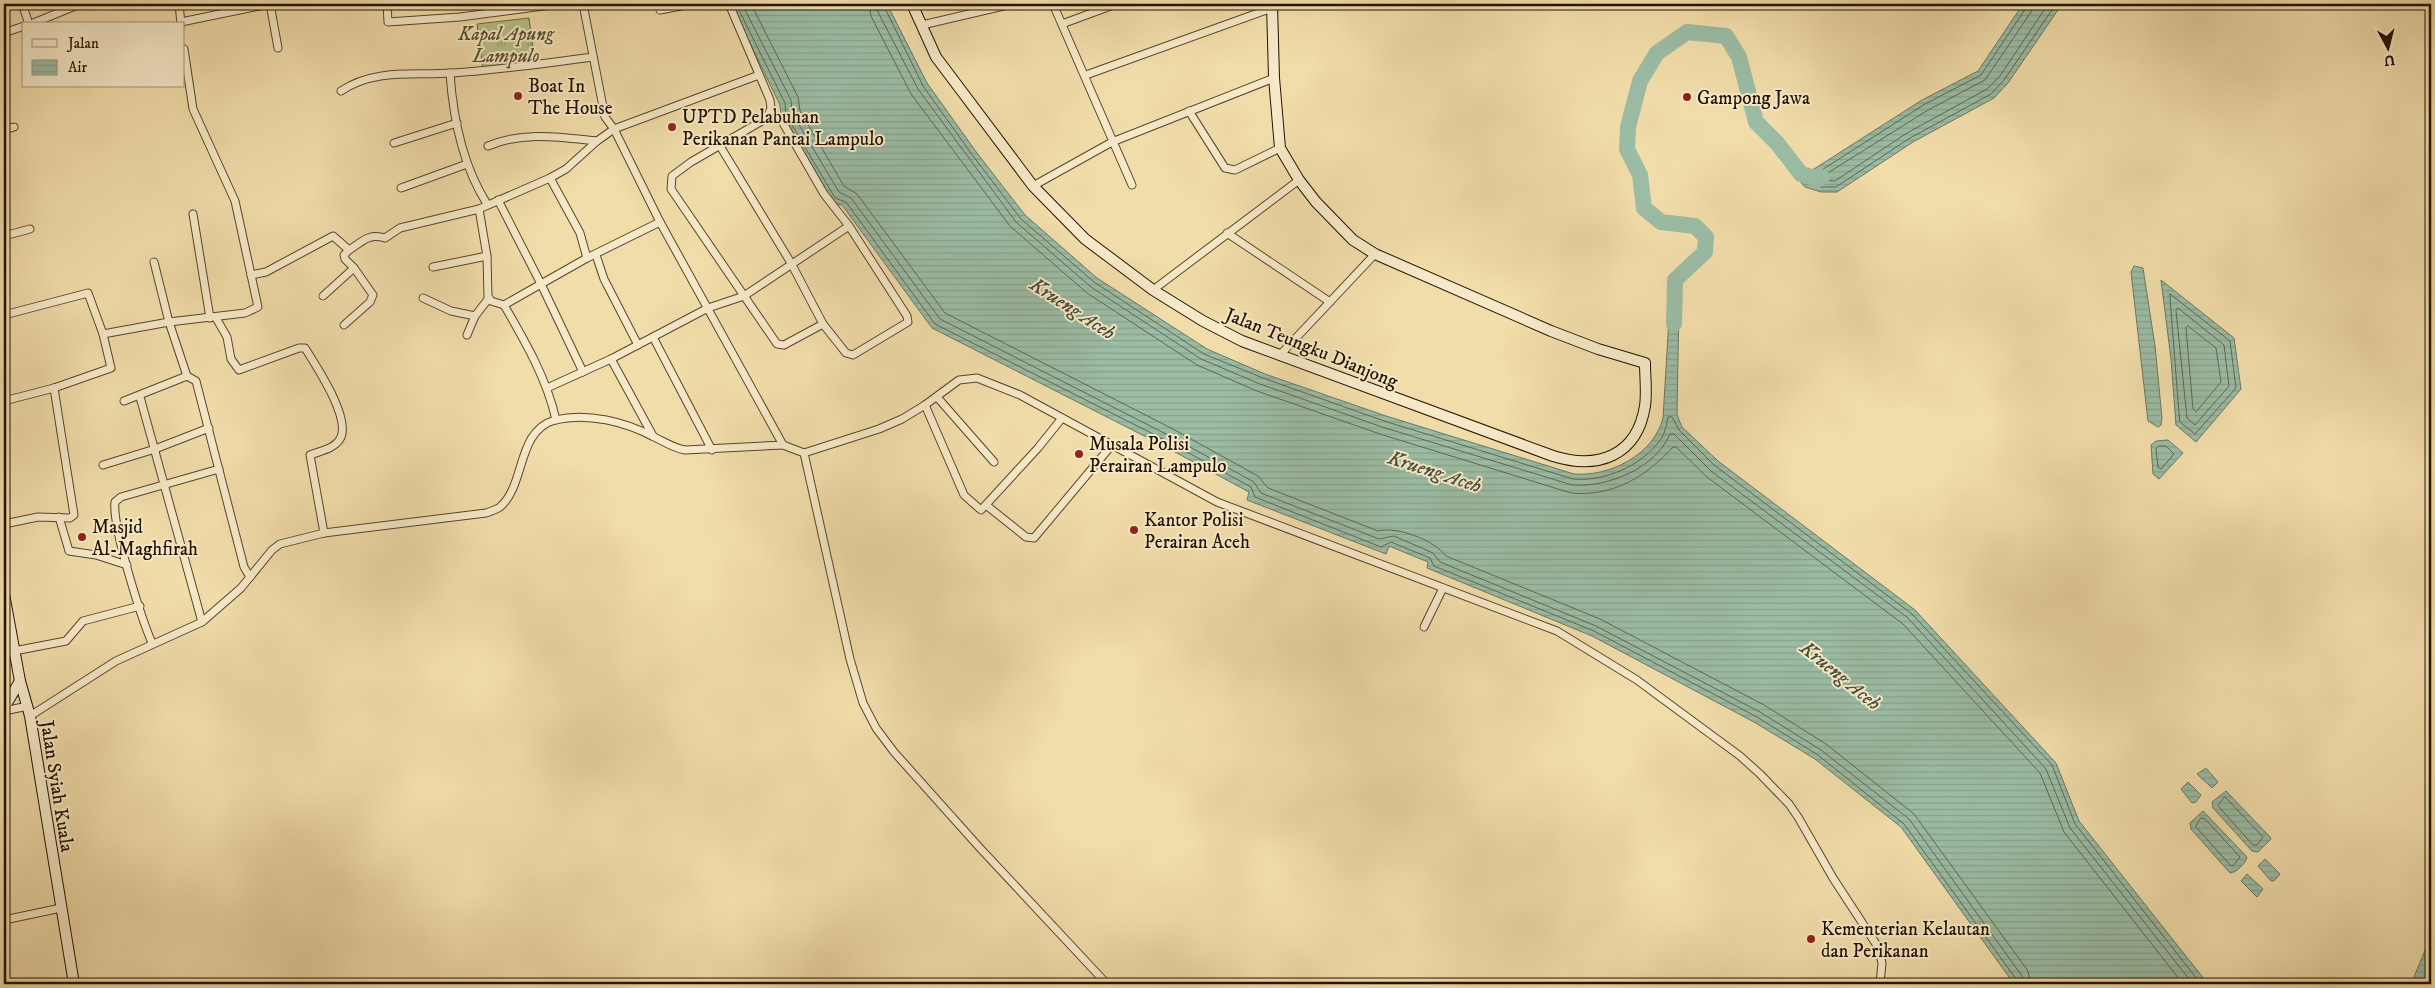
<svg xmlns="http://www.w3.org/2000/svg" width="2435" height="988" viewBox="0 0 2435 988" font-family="'IM FELL DW Pica',serif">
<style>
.park{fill:url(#park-tufts);stroke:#6c6a46}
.water{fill:url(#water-rules);stroke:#6b7863}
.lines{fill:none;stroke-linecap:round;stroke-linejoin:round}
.shore{stroke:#5e6752;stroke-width:1}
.river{stroke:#9bbca5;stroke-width:16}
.street-casing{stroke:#56452a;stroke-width:9}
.secondary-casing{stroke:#221200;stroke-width:12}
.street{stroke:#f6e9c8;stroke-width:7}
.secondary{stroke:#f6e9c8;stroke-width:10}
.poi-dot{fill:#8f2418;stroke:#f6e9c8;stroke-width:2}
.labels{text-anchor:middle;stroke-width:4;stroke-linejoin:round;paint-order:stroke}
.park-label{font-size:19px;font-style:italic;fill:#565031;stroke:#f6e9c8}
.poi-label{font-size:19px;fill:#221200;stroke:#f6e9c8;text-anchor:start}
.street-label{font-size:19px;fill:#221200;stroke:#f6e9c8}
.water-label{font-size:20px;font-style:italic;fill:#4c4e3a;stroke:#f6e9c8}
</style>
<defs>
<pattern id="park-tufts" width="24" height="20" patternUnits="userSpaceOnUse" patternTransform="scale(1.25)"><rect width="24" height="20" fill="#b7c28b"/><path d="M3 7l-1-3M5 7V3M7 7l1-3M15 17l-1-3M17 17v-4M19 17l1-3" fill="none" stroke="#9da676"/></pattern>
<pattern id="water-rules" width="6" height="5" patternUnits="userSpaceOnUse" patternTransform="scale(1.25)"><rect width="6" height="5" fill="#9bbca5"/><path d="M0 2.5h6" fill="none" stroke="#85a18c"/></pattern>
</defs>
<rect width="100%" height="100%" fill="#f1ddaa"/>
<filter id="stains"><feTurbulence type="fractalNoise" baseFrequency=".004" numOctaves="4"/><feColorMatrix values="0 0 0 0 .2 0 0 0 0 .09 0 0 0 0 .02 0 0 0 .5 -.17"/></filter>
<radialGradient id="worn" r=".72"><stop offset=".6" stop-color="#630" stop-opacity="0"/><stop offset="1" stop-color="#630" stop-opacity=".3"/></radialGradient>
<polygon class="park" points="529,18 535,63 483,70 477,24"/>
<g class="water">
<path d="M731,4h156l40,79 50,70 48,62 72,63 110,71 58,25 121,42 188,58c35,3 80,-19 89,-56l7,-116h9l-2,113 5,12 36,34 197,149 141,153 23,58 129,163h-194l-113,-157 -86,-68 -61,-37 -162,-86 -165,-68 1,-6 -39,-16 -3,8 -139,-54 2,-8 -87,-47 -230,-117 -90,-123 -9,-1 -52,-88 -1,-11z"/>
<polygon points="2023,4 2062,4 2008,83 1994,98 1913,142 1837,192 1821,192 1805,187 1795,176 1814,169 1922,100 1978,71"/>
<polygon points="2134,266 2143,268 2155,346 2162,418 2161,425 2158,427 2148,421 2131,272"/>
<polygon points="2161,280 2234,338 2241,389 2196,442 2176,425 2171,359"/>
<polygon points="2168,440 2183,453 2159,479 2153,474 2151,445 2156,441"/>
<polygon points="2206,768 2218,782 2212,788 2197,774"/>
<polygon points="2188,782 2201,795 2196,802 2192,803 2181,789"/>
<polygon points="2226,791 2270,837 2271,839 2258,852 2252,851 2213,808 2212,802"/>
<path d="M2203,811l44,46c-1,6 -11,16 -17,16l-39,-44 -1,-6z"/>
<polygon points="2265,859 2280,874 2274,881 2271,881 2258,866"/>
<polygon points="2247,874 2263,889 2257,897 2241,881"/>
<polygon points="2431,938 2431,984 2411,984 2429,941"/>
</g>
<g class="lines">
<g class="shore">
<polyline points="736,4 785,103 786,115 835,198 846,202 935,324 1165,440 1251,487 1255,497 1381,547 1391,542 1430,558 1434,566 1594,631 1757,717 1818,755 1904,824 2016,979 2018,984"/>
<polyline points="742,4 791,100 792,113 839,192 851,198 940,319 1168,435 1254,482 1261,493 1379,539 1394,536 1433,553 1440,562 1596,626 1760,712 1821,750 1909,819 2022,976 2024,984"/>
<path d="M751,4l47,93 2,14 44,75 13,8 88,119 226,115 87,48 10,12 110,43c19,-5 56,9 68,25l154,63 164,86 62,39 88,70 114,157 3,13"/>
<path d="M869,4l2,12 40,78 99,132 77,67 110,72 60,26 123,43 191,59c41,4 75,-16 102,-46h3l31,30 196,147 137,149 24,59 119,152"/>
<path d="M876,4l2,8 40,77 98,133 75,65 110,72 59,25 122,43 190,58c35,3 84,-17 98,-51h4l37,37 197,147 138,151 24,59 123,156"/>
<path d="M883,4l40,82 50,70 48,63 73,63 110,72 59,24 121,43 189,58c31,3 69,-13 88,-40 4,-6 6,-15 7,-22h4l7,13 35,35 198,149 140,151 23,59 126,160"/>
<polyline points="2027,4 2026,8 1981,75 1925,104 1817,173 1807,177 1806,181 1821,187 1836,187 1910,138 1991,94 2004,80 2056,4"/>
<polyline points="2033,4 2031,12 1985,80 1928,110 1823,176 1823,180 1835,181 1907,133 1987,89 2000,76 2048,4"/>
<polygon points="2170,294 2230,341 2236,388 2195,434 2180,422"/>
<polygon points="2178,308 2224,345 2229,386 2195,425 2187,418 2176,311"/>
<polygon points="2188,326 2216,348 2221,382 2196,412 2193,409 2186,328"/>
<polygon points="2159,446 2166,446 2174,454 2161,469 2158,467 2156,449"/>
<polygon points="2225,797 2263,837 2257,845 2253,845 2218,806"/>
<polygon points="2201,818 2205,819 2240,857 2233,866 2230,865 2196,827"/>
</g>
<polyline class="river" points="1674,324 1675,280 1705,252 1706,237 1695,226 1661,222 1644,208 1640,175 1627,149 1628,127 1640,81 1657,53 1687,32 1726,36 1739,57 1756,122 1777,143 1801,174 1819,179 1822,177"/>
<defs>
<g id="street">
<polyline points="22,4 29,24"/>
<polyline points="179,4 181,24"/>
<polyline points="270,4 278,48"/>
<polyline points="387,4 388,22 460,17 559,4"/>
<polyline points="729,4 770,100 771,108 767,118 691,162 672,176 671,189 777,344 784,345 823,324"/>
<polyline points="1053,4 1132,185"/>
<polyline points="660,10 692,4"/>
<polyline points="181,22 269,4"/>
<polyline points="31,24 80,4"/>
<polyline points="1062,24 1116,4"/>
<polyline points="922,25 1012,4"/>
<polyline points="4,33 24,26"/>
<path d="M450,73c3,45 13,93 37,131"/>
<polyline points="1086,75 1272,8"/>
<path d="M341,91c34,-23 73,-15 111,-18 47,-3 94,-10 141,-16"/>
<polyline points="1189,111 1225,168 1235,170 1280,148"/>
<polyline points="783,123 824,194 849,226"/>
<polyline points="4,130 14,127"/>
<polyline points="394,143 457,123"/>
<path d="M488,146c36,-15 71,-9 109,-5"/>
<polyline points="550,178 580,233 587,258"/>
<polyline points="1033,186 1112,142 1274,78"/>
<polyline points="401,188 467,164"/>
<polyline points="479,209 487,256 488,297 491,301 504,305 541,284 498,200"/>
<polyline points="193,214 210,318"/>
<polyline points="1227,233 1330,302"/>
<polyline points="4,236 30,229"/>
<polyline points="596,255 604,279 638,345"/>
<polyline points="154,262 169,322 187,376"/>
<polyline points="433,267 487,256"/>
<path d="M251,275l15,-3 67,-36 16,14c13,-8 19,-17 36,-12l15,-10 79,-19 71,-31 16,-9 31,-28 17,-12 145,-54"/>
<polyline points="1153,290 1299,180"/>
<polyline points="323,296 354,268"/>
<polyline points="423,298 451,311 475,316"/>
<path d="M504,305c21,36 43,74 52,115"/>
<polyline points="4,315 88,293 103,334 111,368 54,388 4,401"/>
<path d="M216,318l11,19 4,22 8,11 60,-22h6c11,18 47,71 35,91 -6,10 -20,12 -30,16l14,78"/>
<polyline points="344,325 370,302 373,295 354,268 345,259 344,255 349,250"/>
<polyline points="103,334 169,322 245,313 258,307 235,201 193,109 184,49"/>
<polyline points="467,335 475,316 489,298"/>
<polyline points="653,337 712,450"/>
<polyline points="1279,356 1375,254"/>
<polyline points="611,359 653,436"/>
<polyline points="583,372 541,284 587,258 660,222"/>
<polyline points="547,388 611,359 708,308 744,296 849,226 907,316 908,322 853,355 846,353 823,324 791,263 720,146"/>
<polyline points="140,397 202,622"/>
<polyline points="937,397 994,462"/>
<polyline points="124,401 187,376 196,381 244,567 250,577"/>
<polyline points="925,405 964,495 981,510 1038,448 1062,418"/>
<polyline points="783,445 804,453 879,429 902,419 925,405 959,380 977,378 1020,395 1217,502 1557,631 1637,680 1740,756 1760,774 1789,804 1798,817 1833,878 1878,947 1882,963 1880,984"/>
<polyline points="804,453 850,659 863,703 876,728 894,752 979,847 1107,984"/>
<polyline points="103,465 155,449 209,428"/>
<polyline points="986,505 1026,537 1034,538 1111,446"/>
<polyline points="59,517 69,551 96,555 127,565"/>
<polyline points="4,524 38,517 70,518 74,515 54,388"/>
<polyline points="1424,627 1443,588"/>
<path d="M152,643c-11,-26 -40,-116 -37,-141l6,-5 98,-28"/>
<polyline points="14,651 66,641 83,621 140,606"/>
<polyline points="4,711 28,706"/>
<path d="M30,716l86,-55 86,-39 39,-34 31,-38 8,-6 44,-11 162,-20c5,-2 10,-3 14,-6 26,-22 16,-76 55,-87 32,-8 71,2 99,17 11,5 19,11 31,13l98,-5 -123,-223 -46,-93 -9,-12 -22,-113"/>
<polyline points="4,920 61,908"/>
</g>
<g id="secondary">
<path d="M912,4l24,53 97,129 52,53 68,51 50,31 39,20 311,115c45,14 84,0 92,-50 2,-14 0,-29 0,-43l-47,-14 -47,-18 -176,-77 -22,-14 -37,-38 -17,-22 -19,-32 -6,-70 -2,-74"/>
<polyline points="4,594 20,681 30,716 74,984"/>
<polyline points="4,708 20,681"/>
</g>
</defs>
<use href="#street" class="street-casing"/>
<use href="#secondary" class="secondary-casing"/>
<use href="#street" class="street"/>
<use href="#secondary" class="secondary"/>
</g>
<g class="poi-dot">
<circle cx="518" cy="96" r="5"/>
<circle cx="1687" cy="97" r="5"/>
<circle cx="672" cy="127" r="5"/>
<circle cx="1079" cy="454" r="5"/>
<circle cx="1134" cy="530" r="5"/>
<circle cx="82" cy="537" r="5"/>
<circle cx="1811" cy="939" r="5"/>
</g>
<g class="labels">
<g class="park-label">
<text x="506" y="40">Kapal Apung<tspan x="506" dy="22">Lampulo</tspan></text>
</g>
<g class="poi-label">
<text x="528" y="92">Boat In<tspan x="528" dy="22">The House</tspan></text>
<text x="1697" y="104">Gampong Jawa</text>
<text x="682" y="123">UPTD Pelabuhan<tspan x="682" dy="22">Perikanan Pantai Lampulo</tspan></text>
<text x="1089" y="450">Musala Polisi<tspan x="1089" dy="22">Perairan Lampulo</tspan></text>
<text x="1144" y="526">Kantor Polisi<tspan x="1144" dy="22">Perairan Aceh</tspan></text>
<text x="92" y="533">Masjid<tspan x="92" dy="22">Al-Maghfirah</tspan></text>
<text x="1821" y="935">Kementerian Kelautan<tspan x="1821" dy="22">dan Perikanan</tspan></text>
</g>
<g class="street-label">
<text transform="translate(1312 347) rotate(22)" y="7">Jalan Teungku Dianjong</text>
<text transform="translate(58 786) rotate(81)" y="7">Jalan Syiah Kuala</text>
</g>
<g class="water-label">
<text transform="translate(1073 308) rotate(33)" y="7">Krueng Aceh</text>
<text transform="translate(1435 471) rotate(18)" y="7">Krueng Aceh</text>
<text transform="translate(1841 675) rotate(39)" y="7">Krueng Aceh</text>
</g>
</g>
<rect width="2435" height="988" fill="none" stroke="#f1ddaa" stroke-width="20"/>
<rect x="5" y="5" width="2425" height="978" fill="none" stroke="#221200" stroke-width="2.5"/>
<rect x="10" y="10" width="2415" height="968" fill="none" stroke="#221200"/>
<rect x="22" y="22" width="162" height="65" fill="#f6e9c8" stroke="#a19378"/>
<rect x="32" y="39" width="25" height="8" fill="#f6e9c8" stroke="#a19378"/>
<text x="68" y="48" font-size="15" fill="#221200">Jalan</text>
<rect x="32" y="60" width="25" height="15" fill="url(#water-rules)" stroke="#a19378"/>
<text x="68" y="72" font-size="15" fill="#221200">Air</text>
<g transform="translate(2388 48) rotate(173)" stroke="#f6e9c8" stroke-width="4" paint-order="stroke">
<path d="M0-4L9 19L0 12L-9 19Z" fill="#221200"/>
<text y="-8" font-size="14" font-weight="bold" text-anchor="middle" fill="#221200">U</text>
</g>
<rect width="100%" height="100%" filter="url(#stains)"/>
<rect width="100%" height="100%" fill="url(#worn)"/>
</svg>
